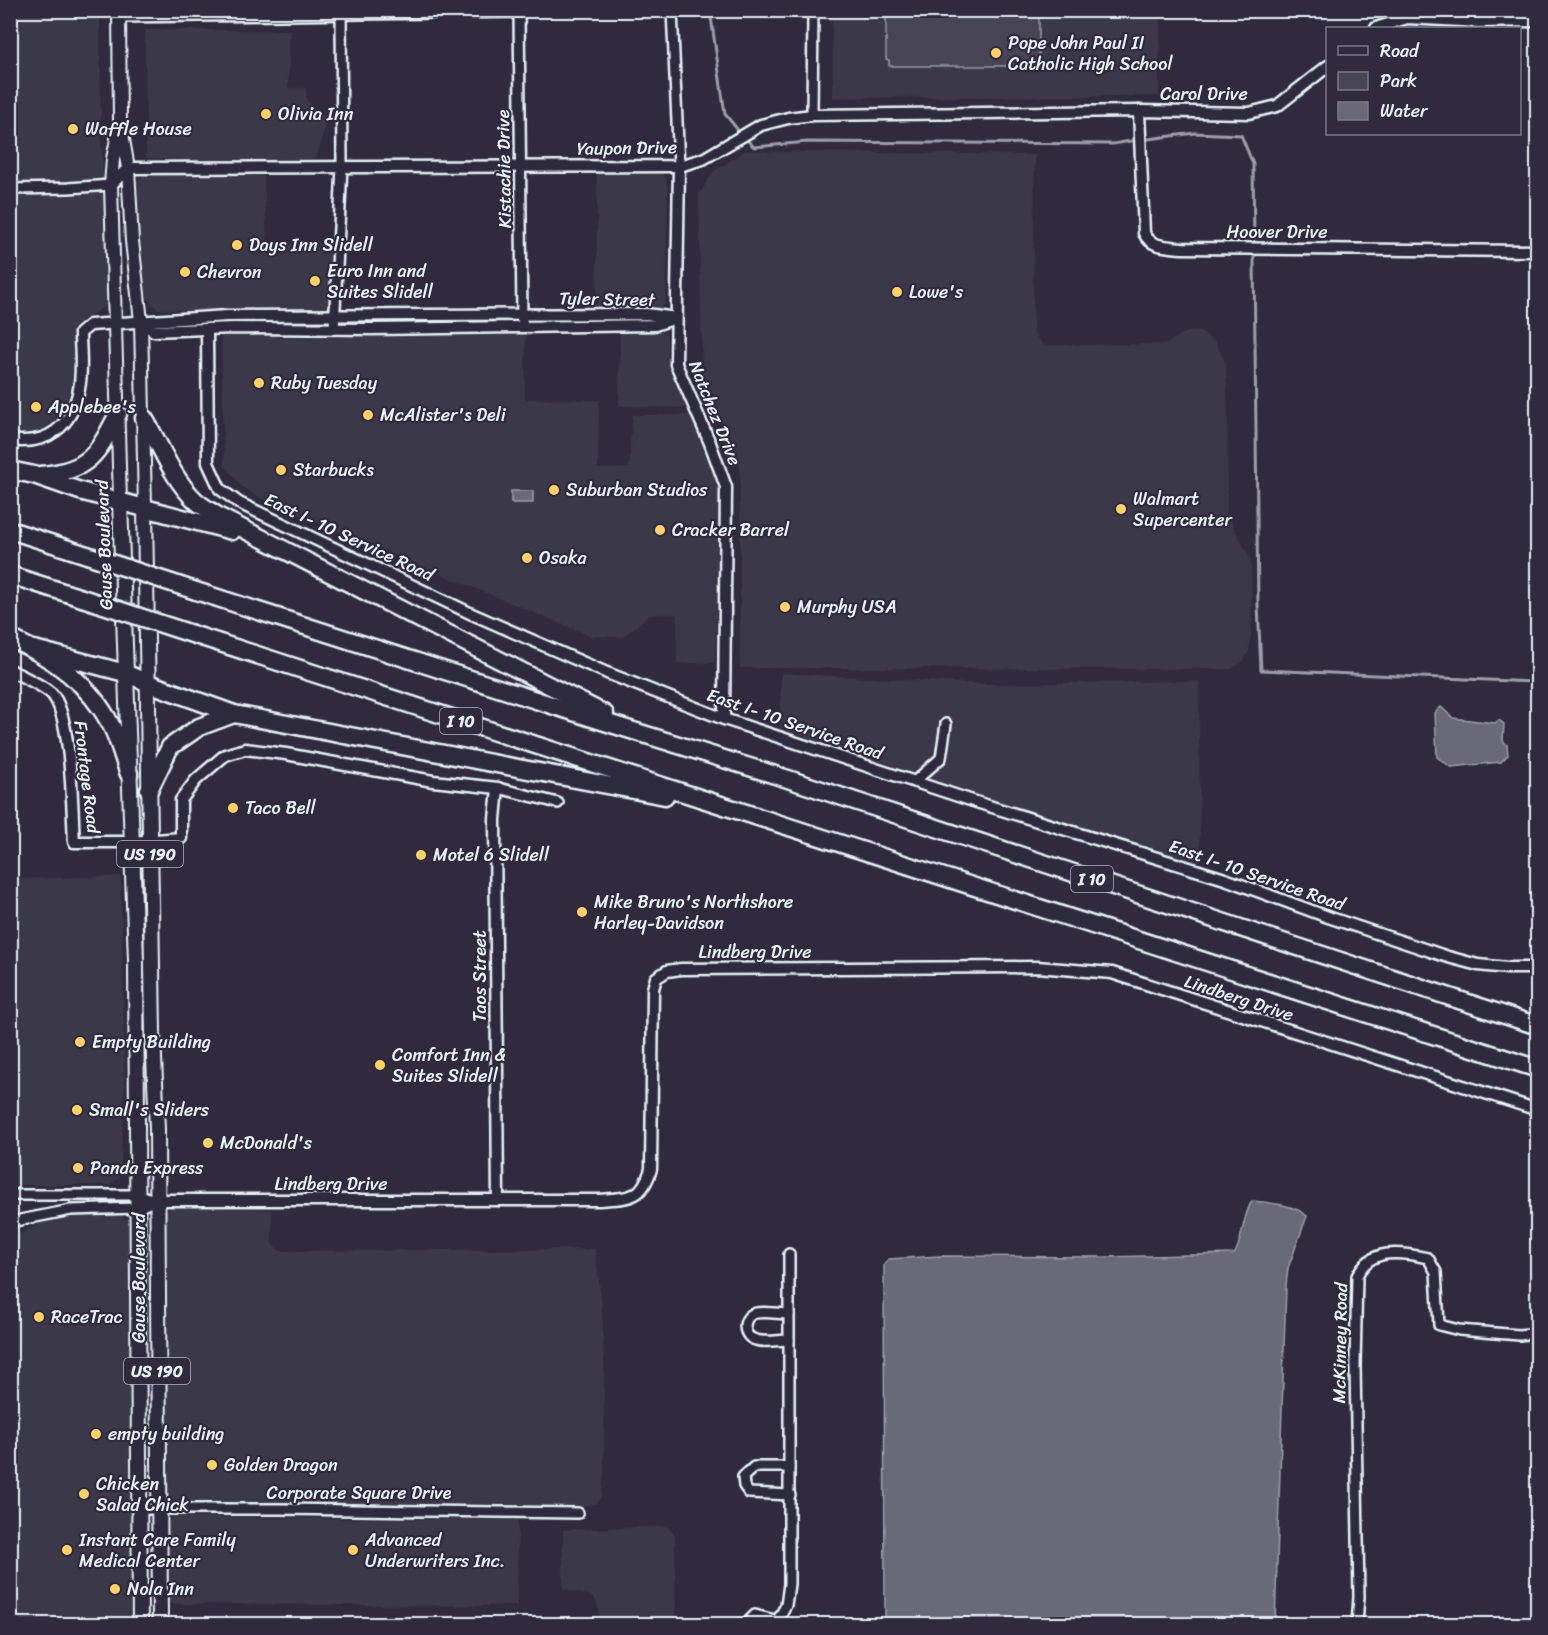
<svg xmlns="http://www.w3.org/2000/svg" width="1548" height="1635" viewBox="0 0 1548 1635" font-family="Sriracha,sans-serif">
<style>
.built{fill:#3b3749}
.green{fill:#464455;stroke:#979aa6;stroke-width:1.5}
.water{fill:#696978;stroke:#9c9fab;stroke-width:1.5}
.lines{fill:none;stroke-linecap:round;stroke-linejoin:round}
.stream{stroke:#9c9fab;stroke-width:3}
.minor-casing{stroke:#e8f1f8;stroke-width:14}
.tertiary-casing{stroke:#e8f1f8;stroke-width:15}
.secondary-casing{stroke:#e8f1f8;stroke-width:16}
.primary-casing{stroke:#e8f1f8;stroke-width:18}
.motorway-casing{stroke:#e8f1f8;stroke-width:21}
.minor{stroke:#2f2a3d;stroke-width:9}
.tertiary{stroke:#2f2a3d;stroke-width:10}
.secondary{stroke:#2f2a3d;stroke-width:12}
.primary{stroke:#2f2a3d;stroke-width:14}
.motorway{stroke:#2f2a3d;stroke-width:16}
.motorway-bridge-casing{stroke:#e8f1f8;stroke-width:21;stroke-linecap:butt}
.motorway-bridge{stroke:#2f2a3d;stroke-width:16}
.poi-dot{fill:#ffd166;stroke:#2f2a3d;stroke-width:2}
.labels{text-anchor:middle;stroke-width:4.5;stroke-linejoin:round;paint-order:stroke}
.shield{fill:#2f2a3d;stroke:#b0b5c0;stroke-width:1.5}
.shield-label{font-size:16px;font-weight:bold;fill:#e8f1f8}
.poi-label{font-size:18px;fill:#e8f1f8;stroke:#2f2a3d;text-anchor:start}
.street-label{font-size:18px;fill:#e8f1f8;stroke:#2f2a3d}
</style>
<rect width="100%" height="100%" fill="#2f2a3d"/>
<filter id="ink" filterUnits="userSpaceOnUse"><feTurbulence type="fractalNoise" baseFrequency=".0167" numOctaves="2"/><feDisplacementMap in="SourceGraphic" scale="12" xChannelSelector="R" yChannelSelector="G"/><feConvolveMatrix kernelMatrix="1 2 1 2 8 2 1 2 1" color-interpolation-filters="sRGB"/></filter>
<g filter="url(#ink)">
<g class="built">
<polygon points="10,11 100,11 101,134 109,283 107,305 76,325 73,338 74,376 65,408 58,418 38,433 14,435 10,435"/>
<polygon points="832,11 1160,11 1159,96 833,98"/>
<polygon points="145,30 290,30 288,88 306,88 307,101 324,114 325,127 317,156 312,159 207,161 146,158"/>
<polygon points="745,151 1035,155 1033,319 1034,332 1037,337 1044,345 1167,344 1180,335 1190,331 1201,332 1215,342 1226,363 1228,410 1227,514 1251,560 1252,626 1249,651 1243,662 1231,669 740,668 740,468 729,446 702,377 699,194 713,172"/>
<polygon points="657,171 662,172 666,178 668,190 666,303 660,309 597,311 597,172"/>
<polygon points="203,173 264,176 267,244 331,243 331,311 169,310 158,309 152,304 147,297 133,183 145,175"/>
<polygon points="658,330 667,335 667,355 669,364 676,378 686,408 619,406 620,332"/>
<polygon points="265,333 282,338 526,334 525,399 599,400 598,469 629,468 632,415 691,415 719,481 715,663 677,663 677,614 649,615 623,637 590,636 274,505 243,488 224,465 221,334"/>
<polygon points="781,673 983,684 1199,681 1200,862 1051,819 780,728"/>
<polygon points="121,876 125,1086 120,1177 110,1185 11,1185 11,879"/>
<polygon points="172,1207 272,1210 272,1244 279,1251 595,1249 602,1305 604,1361 604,1475 602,1495 599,1500 595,1504 587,1506 432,1503 174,1504 167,1502 165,1498 164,1213"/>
<polygon points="121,1215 129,1222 132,1229 131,1624 11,1624 13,1373 17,1235 49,1219 72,1216"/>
<polygon points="174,1517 518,1520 517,1606 170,1604 166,1600 166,1525 168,1520"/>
<polygon points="667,1526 675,1535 676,1624 597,1624 599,1611 596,1601 590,1596 563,1589 563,1530"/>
</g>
<polygon class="green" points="886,11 1039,11 1039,60 1036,60 1036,66 889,66 889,60 886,59"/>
<g class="water">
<rect x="511" y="491" width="22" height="12"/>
<polygon points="1441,707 1453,718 1495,723 1499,720 1504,724 1503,741 1507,745 1508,755 1501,762 1451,767 1437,757 1435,713"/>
<path d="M1252,1201c16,2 43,3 55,15l-19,52 -2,18 -11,338h-390l-1,-359 4,-6 52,-3 164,1 130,-3c8,-8 8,-38 18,-53z"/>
</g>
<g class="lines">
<g class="stream">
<polyline points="710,10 725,114 737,129"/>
<polyline points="1148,139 1195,133 1241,135 1253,164 1254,240"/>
<polyline points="748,141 754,147 807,142 1113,144 1131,141"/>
<polyline points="1254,257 1258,605 1261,670 1534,682"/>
</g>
<defs>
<g id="minor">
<polyline points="519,10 522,320"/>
<polyline points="672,10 679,166"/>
<polyline points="119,17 519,12"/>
<polyline points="812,115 813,10"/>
<polyline points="10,189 68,188 111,185"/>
<polyline points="334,329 342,166 341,10"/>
<polyline points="914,782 941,758 946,724"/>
<polyline points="498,788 558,803"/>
<polyline points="10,1195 138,1195 156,1200"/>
<polyline points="10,1222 71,1210 137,1208 156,1200"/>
<path d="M789,1314c-10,0 -23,-3 -33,-1 -15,3 -14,24 0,27 9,3 23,0 33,0"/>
<polyline points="789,1467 754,1467 743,1477 744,1486 749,1493 790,1495"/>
<polyline points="139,1509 279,1509 578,1513"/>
<polyline points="746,1624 755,1615 778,1621"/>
<polyline points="776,1624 786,1605 789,1584 789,1254"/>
<path d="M1357,1624l2,-27 -4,-232 2,-89c13,-29 45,-24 71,-18l8,14 3,53 20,5 60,5 19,-2"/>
</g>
<g id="tertiary">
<polyline points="1376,28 1407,18 1479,22 1538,21"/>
<path d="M1139,111l5,122c7,15 23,13 38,15l356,3"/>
<polyline points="679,166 676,364 710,443 726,487 724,719"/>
<polyline points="111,185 128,168 679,166 703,159 761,125 788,118 812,115 1139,111 1249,113 1277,106 1328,66"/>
<polyline points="141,321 153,331 233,328 372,329 655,325 673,319"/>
<polyline points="207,330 208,463 220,489 239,503 472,614 607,673 724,719 976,802 1225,879 1328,917 1448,957 1478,965 1507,968 1538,968"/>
<path d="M10,440c38,6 62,-14 69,-51 4,-18 1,-39 1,-56l10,-8 137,-9 419,-2 30,4"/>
<path d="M10,670c13,7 30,14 41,23 21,20 21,118 23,149h57l50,-4v-38l15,-20 29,-25 20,-6 41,5 147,27 65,7 -3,31 3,381"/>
<path d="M156,1200h443c29,-2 43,0 52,-31l2,-180 3,-11 11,-7 14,-2 356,-2 75,6 426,137"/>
</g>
<g id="secondary">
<polyline points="119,10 120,122 128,168 132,241 141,321 145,508"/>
<polyline points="119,129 113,159 111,185 120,501"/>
</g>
<g id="primary">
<polyline points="120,501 136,961 140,1624"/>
<polyline points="145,508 153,1033 157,1129 160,1624"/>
</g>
<g id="motorway">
<path d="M144,418c17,27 27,59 51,82 6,6 16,11 23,16l387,198"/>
<polyline points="10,470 34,475 80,491 232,531"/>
<path d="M40,475c49,-4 57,-20 78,-61"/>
<polyline points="10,530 87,555"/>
<polyline points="10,575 82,598"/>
<polyline points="196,591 595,719 788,779 1538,1026"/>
<polyline points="192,634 1538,1069"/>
<path d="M10,638c43,20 79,45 101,87 8,15 12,33 18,49"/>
<polyline points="34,649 125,673 148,683 234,714 665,796"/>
<polyline points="149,790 170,747 199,727 234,714"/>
</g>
</defs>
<use href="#minor" class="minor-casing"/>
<use href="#tertiary" class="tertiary-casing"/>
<use href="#secondary" class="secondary-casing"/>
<use href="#primary" class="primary-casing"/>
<use href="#motorway" class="motorway-casing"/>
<use href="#minor" class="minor"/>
<use href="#tertiary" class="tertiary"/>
<use href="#secondary" class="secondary"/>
<use href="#primary" class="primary"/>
<use href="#motorway" class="motorway"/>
<defs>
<g id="motorway-bridge">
<polyline points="87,555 196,591"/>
<polyline points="82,598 192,634"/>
</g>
</defs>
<use href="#motorway-bridge" class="motorway-bridge-casing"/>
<use href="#motorway-bridge" class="motorway-bridge"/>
</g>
</g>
<g class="poi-dot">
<circle cx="996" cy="53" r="6"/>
<circle cx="266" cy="114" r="6"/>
<circle cx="73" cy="129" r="6"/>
<circle cx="237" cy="245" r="6"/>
<circle cx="185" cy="272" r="6"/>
<circle cx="315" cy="281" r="6"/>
<circle cx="897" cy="292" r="6"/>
<circle cx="259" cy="383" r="6"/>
<circle cx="36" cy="407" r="6"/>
<circle cx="368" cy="415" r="6"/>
<circle cx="281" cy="470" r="6"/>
<circle cx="554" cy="490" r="6"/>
<circle cx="1121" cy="509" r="6"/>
<circle cx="660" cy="530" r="6"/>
<circle cx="527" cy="558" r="6"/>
<circle cx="785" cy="607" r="6"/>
<circle cx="233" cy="808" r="6"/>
<circle cx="421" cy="855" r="6"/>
<circle cx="582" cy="912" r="6"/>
<circle cx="80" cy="1042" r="6"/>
<circle cx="380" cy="1065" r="6"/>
<circle cx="77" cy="1110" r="6"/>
<circle cx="208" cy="1143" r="6"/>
<circle cx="78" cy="1168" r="6"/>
<circle cx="39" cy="1317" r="6"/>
<circle cx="96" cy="1434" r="6"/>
<circle cx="212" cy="1465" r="6"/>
<circle cx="84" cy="1494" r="6"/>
<circle cx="67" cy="1550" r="6"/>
<circle cx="353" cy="1550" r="6"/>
<circle cx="115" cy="1589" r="6"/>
</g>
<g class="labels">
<g class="shield">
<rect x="440" y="708" width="42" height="26" rx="4.5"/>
<rect x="117" y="841" width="66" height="26" rx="4.5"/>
<rect x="1071" y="866" width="42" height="26" rx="4.5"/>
<rect x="124" y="1358" width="66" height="26" rx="4.5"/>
</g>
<g class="shield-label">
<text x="461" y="727">I 10</text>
<text x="150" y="860">US 190</text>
<text x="1092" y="885">I 10</text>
<text x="157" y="1377">US 190</text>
</g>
<g class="poi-label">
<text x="1008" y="49">Pope John Paul II<tspan x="1008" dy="21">Catholic High School</tspan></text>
<text x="278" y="120">Olivia Inn</text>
<text x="85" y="135">Waffle House</text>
<text x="249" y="251">Days Inn Slidell</text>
<text x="327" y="277">Euro Inn and<tspan x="327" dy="21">Suites Slidell</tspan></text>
<text x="197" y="278">Chevron</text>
<text x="909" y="298">Lowe's</text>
<text x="271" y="389">Ruby Tuesday</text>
<text x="48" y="413">Applebee's</text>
<text x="380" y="421">McAlister's Deli</text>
<text x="293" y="476">Starbucks</text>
<text x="566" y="496">Suburban Studios</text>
<text x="1133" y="505">Walmart<tspan x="1133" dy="21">Supercenter</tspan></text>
<text x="672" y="536">Cracker Barrel</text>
<text x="539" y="564">Osaka</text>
<text x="797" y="613">Murphy USA</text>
<text x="245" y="814">Taco Bell</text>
<text x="433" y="861">Motel 6 Slidell</text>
<text x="594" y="908">Mike Bruno's Northshore<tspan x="594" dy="21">Harley-Davidson</tspan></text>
<text x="92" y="1048">Empty Building</text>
<text x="392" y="1061">Comfort Inn &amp;<tspan x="392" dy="21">Suites Slidell</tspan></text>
<text x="89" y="1116">Small's Sliders</text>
<text x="220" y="1149">McDonald's</text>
<text x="90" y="1174">Panda Express</text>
<text x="51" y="1323">RaceTrac</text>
<text x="108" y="1440">empty building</text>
<text x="224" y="1471">Golden Dragon</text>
<text x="96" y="1490">Chicken<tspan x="96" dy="21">Salad Chick</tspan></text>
<text x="79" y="1546">Instant Care Family<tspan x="79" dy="21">Medical Center</tspan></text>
<text x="365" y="1546">Advanced<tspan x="365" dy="21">Underwriters Inc.</tspan></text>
<text x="127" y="1595">Nola Inn</text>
</g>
<g class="street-label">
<text x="1204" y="100">Carol Drive</text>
<text transform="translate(627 148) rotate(-1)" y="6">Yaupon Drive</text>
<text transform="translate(504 169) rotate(-91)" y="6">Kistachie Drive</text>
<text x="1277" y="238">Hoover Drive</text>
<text transform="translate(607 299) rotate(1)" y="6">Tyler Street</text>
<text transform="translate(715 413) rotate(68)" y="6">Natchez Drive</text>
<text transform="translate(349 537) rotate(25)" y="6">East I- 10 Service Road</text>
<text transform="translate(104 545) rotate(-92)" y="6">Gause Boulevard</text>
<text transform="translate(795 724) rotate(19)" y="6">East I- 10 Service Road</text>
<text transform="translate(87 777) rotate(83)" y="6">Frontage Road</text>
<text transform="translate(1257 875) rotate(19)" y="6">East I- 10 Service Road</text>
<text x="755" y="958">Lindberg Drive</text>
<text transform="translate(480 976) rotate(-90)" y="6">Taos Street</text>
<text transform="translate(1239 998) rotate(18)" y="6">Lindberg Drive</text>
<text x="331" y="1190">Lindberg Drive</text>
<text transform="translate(139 1278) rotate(-90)" y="6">Gause Boulevard</text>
<text transform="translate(1340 1343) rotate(-89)" y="6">McKinney Road</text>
<text x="359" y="1499">Corporate Square Drive</text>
</g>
</g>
<rect width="1548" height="1635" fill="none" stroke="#2f2a3d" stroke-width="36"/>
<rect x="18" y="18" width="1512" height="1599" fill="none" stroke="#e8f1f8" stroke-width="2" filter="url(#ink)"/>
<rect x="1326" y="27" width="195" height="108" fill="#2f2a3d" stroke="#797a88" stroke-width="1.5"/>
<rect x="1338" y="46" width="30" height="9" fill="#2f2a3d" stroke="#797a88" stroke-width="1.5"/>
<text x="1380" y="57" font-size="18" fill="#e8f1f8">Road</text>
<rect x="1338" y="72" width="30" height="18" fill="#464455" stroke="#797a88" stroke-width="1.5"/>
<text x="1380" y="87" font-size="18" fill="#e8f1f8">Park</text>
<rect x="1338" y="102" width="30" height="18" fill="#696978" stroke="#797a88" stroke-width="1.5"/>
<text x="1380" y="117" font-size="18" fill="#e8f1f8">Water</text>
</svg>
